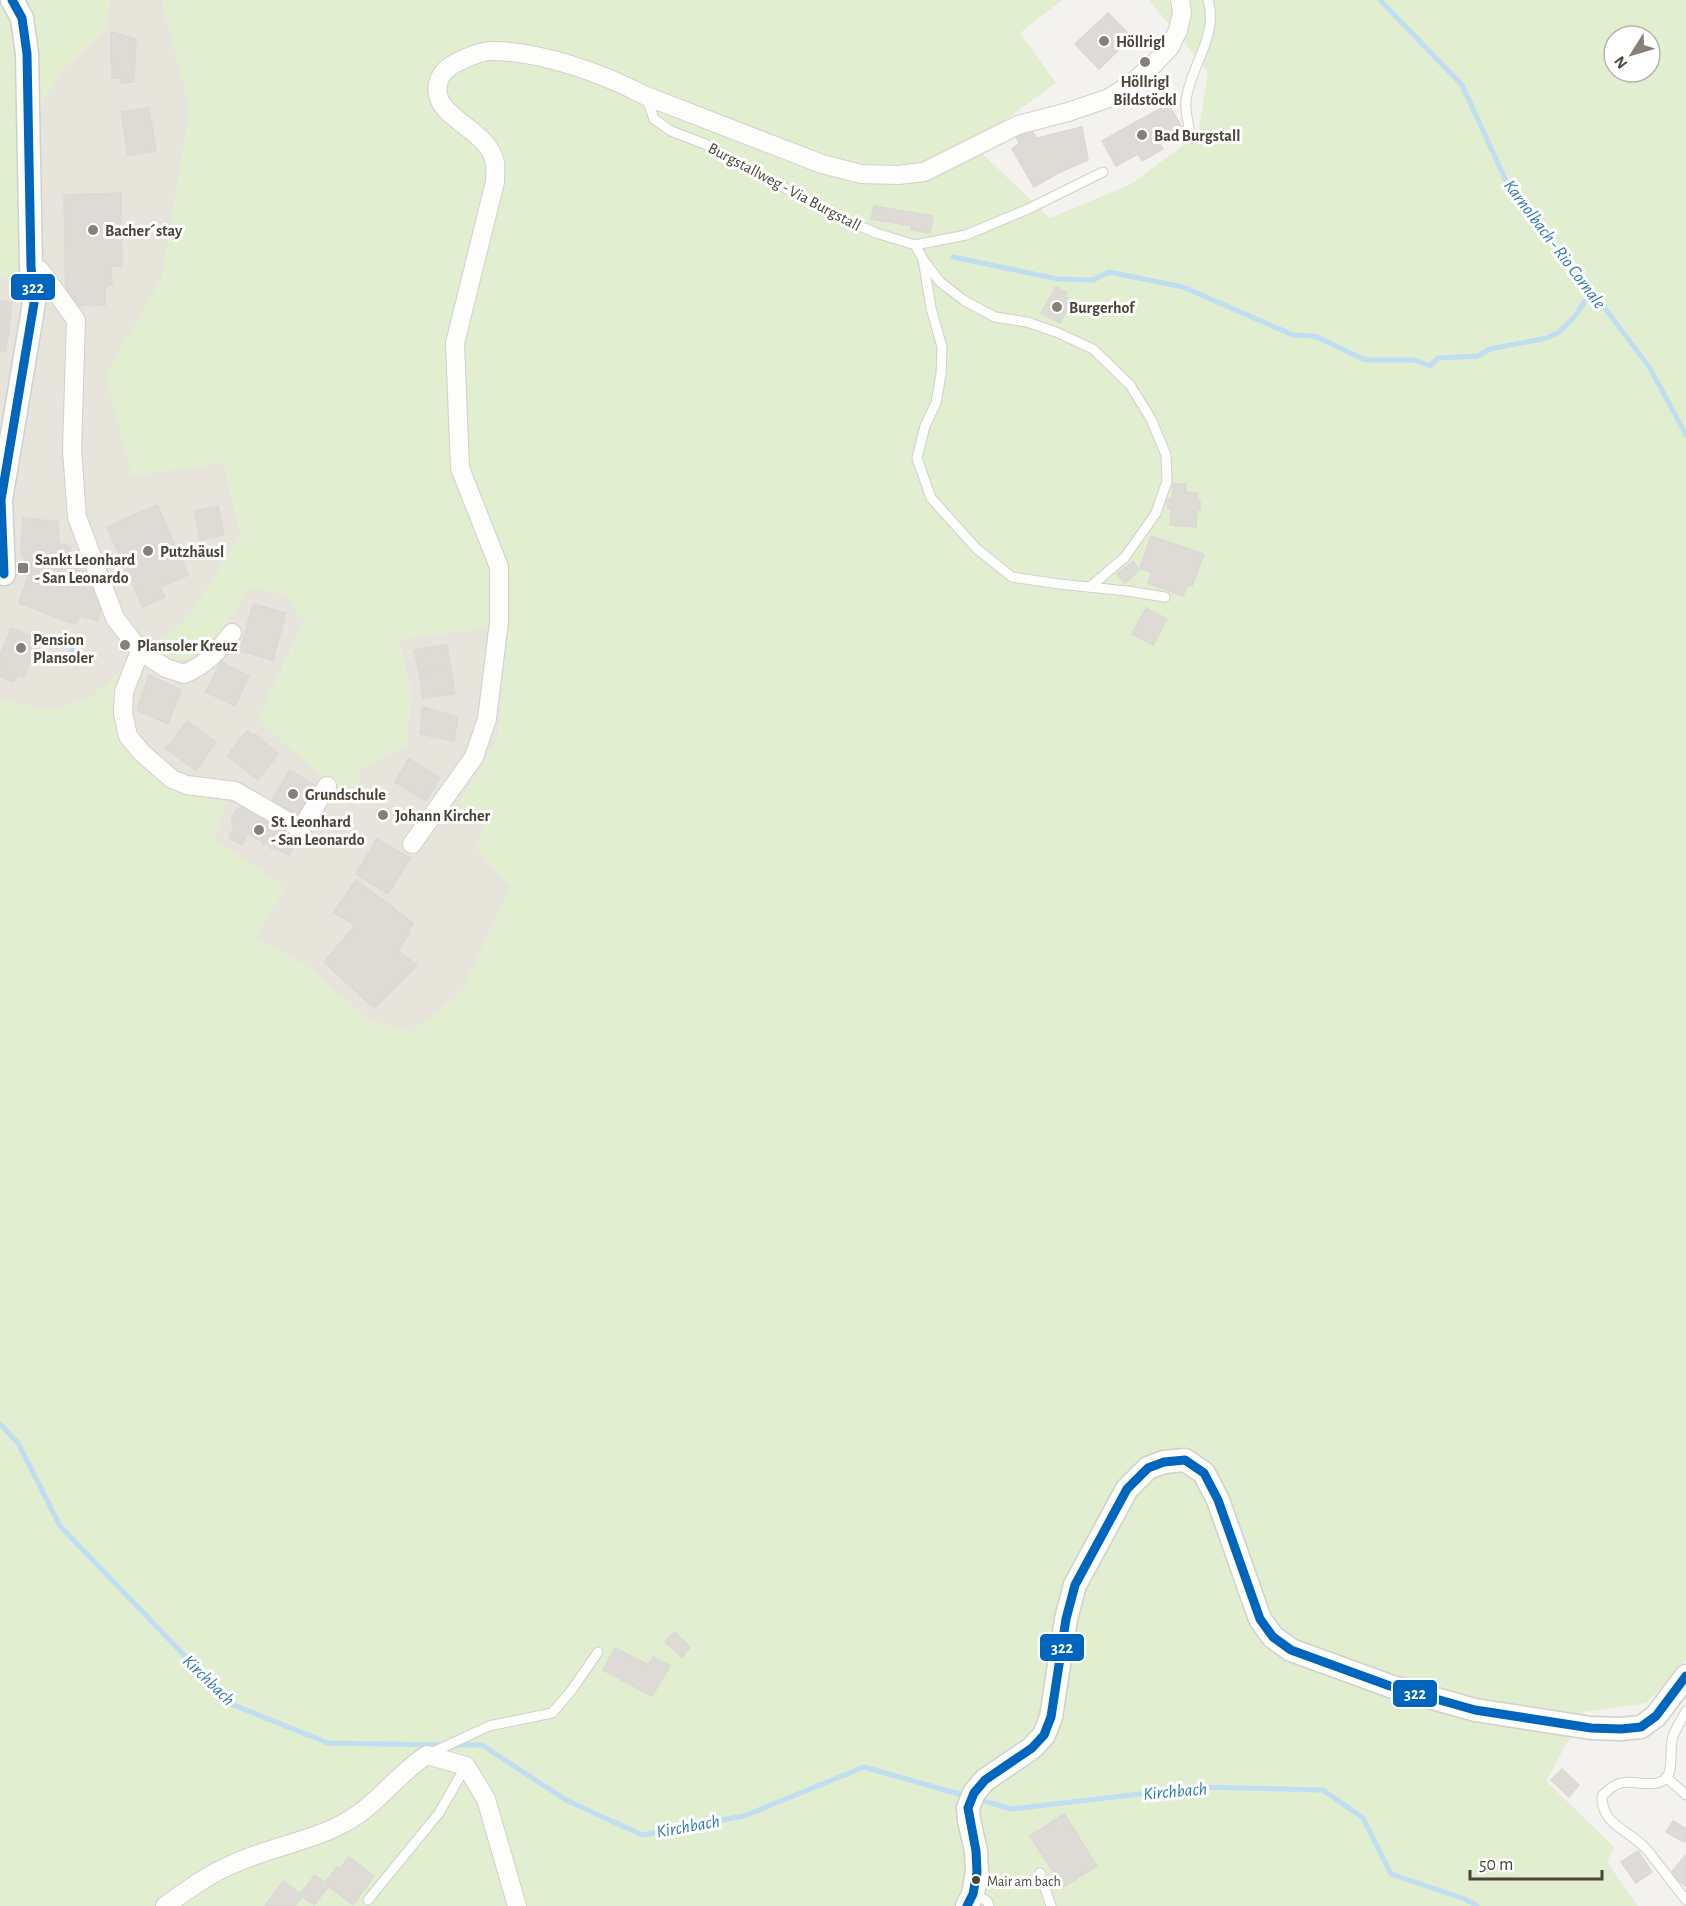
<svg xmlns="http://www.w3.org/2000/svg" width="1686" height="1906" viewBox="0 0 1686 1906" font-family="'Alegreya Sans',sans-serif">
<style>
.residential{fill:#e7e4dc}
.green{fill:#e1eecf;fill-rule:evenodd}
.water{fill:#c0ddf1}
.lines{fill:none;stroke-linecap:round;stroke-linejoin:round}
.stream{stroke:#c0ddf1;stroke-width:5}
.building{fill:#dedbd6;stroke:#dcd9d4;stroke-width:1.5}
.service-casing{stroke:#d2d0cb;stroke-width:11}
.minor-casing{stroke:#d2d0cb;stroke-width:20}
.tertiary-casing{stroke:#d2d0cb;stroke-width:25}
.service{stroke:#fdfdfc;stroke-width:9}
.minor{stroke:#fdfdfc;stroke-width:18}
.tertiary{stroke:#fdfdfc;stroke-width:22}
.bus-1-casing{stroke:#fff;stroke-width:14}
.bus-1{stroke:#0065bd;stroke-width:9}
.poi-dot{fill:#868178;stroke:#fff;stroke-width:2}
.bus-dot{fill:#4b4439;stroke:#fff;stroke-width:2}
.labels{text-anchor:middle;stroke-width:6;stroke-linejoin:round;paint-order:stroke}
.bus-label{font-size:14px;fill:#4b4439;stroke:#fff;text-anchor:start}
.poi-label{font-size:16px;font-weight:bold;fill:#4b4439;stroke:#fff;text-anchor:start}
.street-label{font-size:16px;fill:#4b4439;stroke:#fff}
.water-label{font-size:18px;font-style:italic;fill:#2e7ab2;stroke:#fff}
.line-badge{stroke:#fff;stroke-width:2}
.badge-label{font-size:16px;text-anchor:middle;font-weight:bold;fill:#fff}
</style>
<rect width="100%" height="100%" fill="#f4f2ee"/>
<polygon class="residential" points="110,0 162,0 190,108 162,279 106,375 224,463 241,534 216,576 184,623 152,647 203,655 251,587 286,595 305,622 258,719 359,809 359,770 406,745 411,693 398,639 509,625 498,740 456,809 484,827 476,848 511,888 462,991 411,1033 367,1019 309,968 255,937 285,888 214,839 183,793 135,756 112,716 128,665 90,699 49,710 0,700 0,278 21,278 21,140 61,71 106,30"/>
<g class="green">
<polygon points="0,0 110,0 106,30 61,71 21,140 22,278 0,278"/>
<path d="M162,0h900l-42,33 36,50 -84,61 78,74 81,-34 67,-50 10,-62 -59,-72h537v1660l-39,43 -63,9 -38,69 68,66 -7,15 31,44h-1638v-1206l49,10 41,-11 39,-35 -17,52 23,40 48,37 44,9 -13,37 72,49 -31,49 54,31 58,51 44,14 51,-42 49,-103 -35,-40 8,-21 -28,-18 42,-69 11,-115 -111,14 13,54 -5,52 -47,25 1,40 -102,-91 47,-96 -19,-28 -35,-8 -48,68 -29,7 -23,-16 33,-23 32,-47 25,-42 -17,-71 -92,13 -27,-101 57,-96 28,-171zM1614,36h36v36h-36z"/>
</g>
<polygon class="water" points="72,642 83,645 77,667 66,664"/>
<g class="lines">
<g class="stream">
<polyline points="1380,0 1462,85 1508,185 1592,291 1650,368 1686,435"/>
<polyline points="953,257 1058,279 1093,280 1109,272 1183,287 1293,335 1314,336 1366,360 1415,360 1430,366 1438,358 1478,356 1490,349 1547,338 1559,332 1575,316 1592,291"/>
<polyline points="0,1424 18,1443 60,1526 231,1704 328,1743 444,1745"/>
<polyline points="453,1745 482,1745 566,1800 642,1835 744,1816 864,1767 966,1796"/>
<polyline points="977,1799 1012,1809 1199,1787 1323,1790 1363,1818 1391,1874 1465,1899 1477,1906"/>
</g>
</g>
<g class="building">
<polygon points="1108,13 1132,37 1099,69 1075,44"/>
<polygon points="111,32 136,39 134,82 121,83 121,79 112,78"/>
<polygon points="1168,104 1183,129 1159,143 1163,149 1142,161 1138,154 1116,166 1102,141"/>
<polygon points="149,107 156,151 128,156 121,112"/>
<polygon points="1082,127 1088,160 1060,172 1034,187 1012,149 1019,144 1015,134 1030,129 1037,138"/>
<polygon points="121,193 122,266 111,266 112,285 109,284 105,288 105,305 66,306 64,195"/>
<polygon points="874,206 933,216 930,233 911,230 912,226 871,219"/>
<polygon points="1056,287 1067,293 1065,297 1072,301 1060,323 1041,313"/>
<polygon points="0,300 12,302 9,327 0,325"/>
<polygon points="0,325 9,327 6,352 0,351"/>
<polygon points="1173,484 1186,484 1186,492 1198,493 1197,500 1200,501 1200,510 1197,510 1196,527 1170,525 1171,509 1168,509 1167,500 1172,499"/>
<polygon points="157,505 188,575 160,587 165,597 143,607 107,527"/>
<polygon points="218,506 224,535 200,540 194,511"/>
<polygon points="23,518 58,522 59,543 71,547 68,559 95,571 91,588 104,592 98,621 80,616 75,624 19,603 30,570 21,552"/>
<polygon points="1151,536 1204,554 1192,586 1187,585 1183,596 1148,583 1152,573 1140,568"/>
<polygon points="1133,561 1139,570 1125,583 1117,574"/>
<polygon points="253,604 286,613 273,660 240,651"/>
<polygon points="1146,608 1167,619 1153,645 1132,634"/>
<polygon points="11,628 42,640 35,657 32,656 24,677 18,674 14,682 0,676 0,655"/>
<polygon points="447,644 451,668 419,673 414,650"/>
<polygon points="221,662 249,676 235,706 206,692"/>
<polygon points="451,668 455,694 423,698 419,673"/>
<polygon points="149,675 181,690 168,724 137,710"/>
<polygon points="423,707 458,717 454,741 420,734"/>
<polygon points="187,721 216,742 196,770 166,749"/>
<polygon points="247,731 254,736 255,734 278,754 258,780 227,756"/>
<polygon points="409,759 440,778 426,801 395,782"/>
<polygon points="290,770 315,786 296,817 271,802"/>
<polygon points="247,806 287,828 285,832 298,838 289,855 274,848 273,849 270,848 271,846 265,843 264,845 263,844 263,842 258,839 255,840 256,838 248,834 242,845 229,838 234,828 231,818 236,810"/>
<polygon points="377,839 410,858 388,894 356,874"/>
<polygon points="356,880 413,923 409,929 410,932 398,951 417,965 374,1008 324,962 355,926 334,912"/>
<polygon points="675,1632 690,1647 682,1657 665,1642"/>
<polygon points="615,1648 648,1665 653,1657 670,1666 652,1696 603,1670"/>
<polygon points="1562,1769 1579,1785 1569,1797 1551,1780"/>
<polygon points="1064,1814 1097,1866 1063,1887 1030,1836"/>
<polygon points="1673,1821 1686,1829 1686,1839 1684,1842 1666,1832"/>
<polygon points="1638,1851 1652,1872 1636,1883 1621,1862"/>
<polygon points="1686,1855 1686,1886 1670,1874"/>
<polygon points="349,1857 374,1876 353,1905 325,1883 337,1867 340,1869"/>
<polygon points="315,1875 329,1886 314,1905 302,1897 295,1906 265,1906 283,1881 300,1894"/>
</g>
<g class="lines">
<defs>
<g id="service">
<polyline points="646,96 654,119 671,131 705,144 834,215 876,233 915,245 923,259 931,308 942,347 941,374 936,403 925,426 917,458 931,498 977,549 1012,577 1059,584 1127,591 1165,597"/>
<path d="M1189,129c-1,-9 -4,-19 -3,-28 4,-35 33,-65 22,-101"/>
<polyline points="915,245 966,235 1028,209 1103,172"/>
<polyline points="924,261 940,282 965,301 995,317 1027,322 1056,332 1093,349 1130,385 1151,419 1166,455 1167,481 1156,513 1125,557 1090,587"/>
<path d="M1686,1711c-4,8 -10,17 -13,25 -4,12 0,26 -4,37 -8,19 -33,6 -48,10 -8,2 -13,7 -19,13 -1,30 30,35 46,55 13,16 25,33 38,49"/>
<polyline points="429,1754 489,1726 552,1713 571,1691 598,1652"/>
<polyline points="1666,1777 1686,1795"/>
<polyline points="1040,1873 1051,1906"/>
<polyline points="973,1894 987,1901 989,1906"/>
<polyline points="368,1900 439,1813 466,1766"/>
</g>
<g id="minor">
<path d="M31,266l9,4 36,50 -4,130 5,67 38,101 25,33 26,17 18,6c22,-9 34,-23 48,-41"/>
<polyline points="140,651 124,692 123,713 128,736 142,753 172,779 187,785 235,791 301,829 327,786"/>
<path d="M412,844l62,-87 13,-38 12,-97v-55l-39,-99 -5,-125 40,-161c0,-6 1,-13 0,-19 -4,-21 -27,-34 -42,-47 -5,-4 -12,-11 -14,-18 -5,-14 2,-27 15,-34 11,-6 25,-13 39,-13 48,0 111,23 153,45l176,68 39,10 37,1 26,-3 94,-47 50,-13 41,-14 19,-12 23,-19 19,-20 8,-17 4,-17 -2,-13"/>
<path d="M165,1906c21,-15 42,-31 66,-41 37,-18 79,-23 115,-43 31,-17 51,-48 81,-67l39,11 20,33 31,107"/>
</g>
<g id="tertiary">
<polyline points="4,574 1,500 34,303 31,266 27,54 22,18 12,0"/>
<polyline points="967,1906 973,1894 977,1872 976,1851 969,1820 968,1808 974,1793 985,1780 1032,1748 1044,1735 1051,1717 1066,1619 1075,1585 1127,1489 1148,1468 1164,1462 1185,1460 1204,1473 1218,1500 1260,1619 1273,1637 1291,1650 1390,1686 1475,1710 1591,1728 1621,1729 1641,1727 1656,1716 1686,1676"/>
</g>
</defs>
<use href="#service" class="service-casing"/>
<use href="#minor" class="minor-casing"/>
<use href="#tertiary" class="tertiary-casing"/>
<use href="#service" class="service"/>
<use href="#minor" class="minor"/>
<use href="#tertiary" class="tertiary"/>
<defs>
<g id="bus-1">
<polyline points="4,574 1,500 34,303 31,266 27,54 22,18 12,0"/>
<polyline points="967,1906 973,1894 977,1872 976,1851 968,1808 974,1793 985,1780 1032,1748 1044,1735 1051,1717 1066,1619 1075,1585 1127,1489 1148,1468 1164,1462 1185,1460 1204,1473 1218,1500 1260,1619 1273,1637 1291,1650 1390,1686 1475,1710 1591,1728 1621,1729 1641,1727 1656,1716 1686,1676"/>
</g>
</defs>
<use href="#bus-1" class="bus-1-casing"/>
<use href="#bus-1" class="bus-1"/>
</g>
<g class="poi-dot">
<circle cx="1104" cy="41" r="6"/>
<circle cx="1145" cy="62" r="6"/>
<circle cx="1142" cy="135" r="6"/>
<circle cx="93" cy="230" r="6"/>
<circle cx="1057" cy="307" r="6"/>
<circle cx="148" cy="551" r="6"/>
<rect x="17" y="562" width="12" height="12" rx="3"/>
<circle cx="125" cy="645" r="6"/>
<circle cx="21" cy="648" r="6"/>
<circle cx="293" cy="794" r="6"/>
<circle cx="383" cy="815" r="6"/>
<circle cx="259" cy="830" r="6"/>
</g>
<circle class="bus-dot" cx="976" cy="1880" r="5"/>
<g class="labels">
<g class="bus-label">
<text x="987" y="1886">Mair am bach</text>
</g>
<g class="poi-label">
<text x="1116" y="47">Höllrigl</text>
<text x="1145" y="87" text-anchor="middle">Höllrigl<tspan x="1145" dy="18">Bildstöckl</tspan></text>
<text x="1154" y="141">Bad Burgstall</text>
<text x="105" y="236">Bacher´stay</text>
<text x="1069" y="313">Burgerhof</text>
<text x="160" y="557">Putzhäusl</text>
<text x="35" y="565">Sankt Leonhard<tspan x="35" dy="18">- San Leonardo</tspan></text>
<text x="33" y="645">Pension<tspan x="33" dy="18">Plansoler</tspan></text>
<text x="137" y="651">Plansoler Kreuz</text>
<text x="305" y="800">Grundschule</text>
<text x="395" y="821">Johann Kircher</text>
<text x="271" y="827">St. Leonhard<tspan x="271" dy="18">- San Leonardo</tspan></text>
</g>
<g class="street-label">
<text transform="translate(785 186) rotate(28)" y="6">Burgstallweg - Via Burgstall</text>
</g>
<g class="water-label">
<text transform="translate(1555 244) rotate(53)" y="6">Karnolbach - Rio Cornale</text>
<text transform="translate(209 1680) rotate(44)" y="6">Kirchbach</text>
<text transform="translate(1175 1791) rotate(-5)" y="6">Kirchbach</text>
<text transform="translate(688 1826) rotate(-10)" y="6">Kirchbach</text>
</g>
</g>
<g class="line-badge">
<rect x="10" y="273" width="46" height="28" rx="6" fill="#0065bd"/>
<rect x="1039" y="1633" width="46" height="29" rx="6" fill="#0065bd"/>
<rect x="1392" y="1679" width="46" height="29" rx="6" fill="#0065bd"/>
</g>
<g class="badge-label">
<text x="33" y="293">322</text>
<text x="1062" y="1653">322</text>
<text x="1415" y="1699">322</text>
</g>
<g transform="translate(1632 54) rotate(233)"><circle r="28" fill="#ffffff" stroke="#b7b4b0" stroke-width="1.5"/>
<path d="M0-4.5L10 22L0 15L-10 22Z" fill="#868178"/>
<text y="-9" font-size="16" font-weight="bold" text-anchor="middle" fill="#4b4439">N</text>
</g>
<path d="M1470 1870v9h132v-9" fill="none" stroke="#4b4439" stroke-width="3"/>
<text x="1479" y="1870" font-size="18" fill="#4b4439" stroke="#ffffff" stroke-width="4.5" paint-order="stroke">50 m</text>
</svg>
